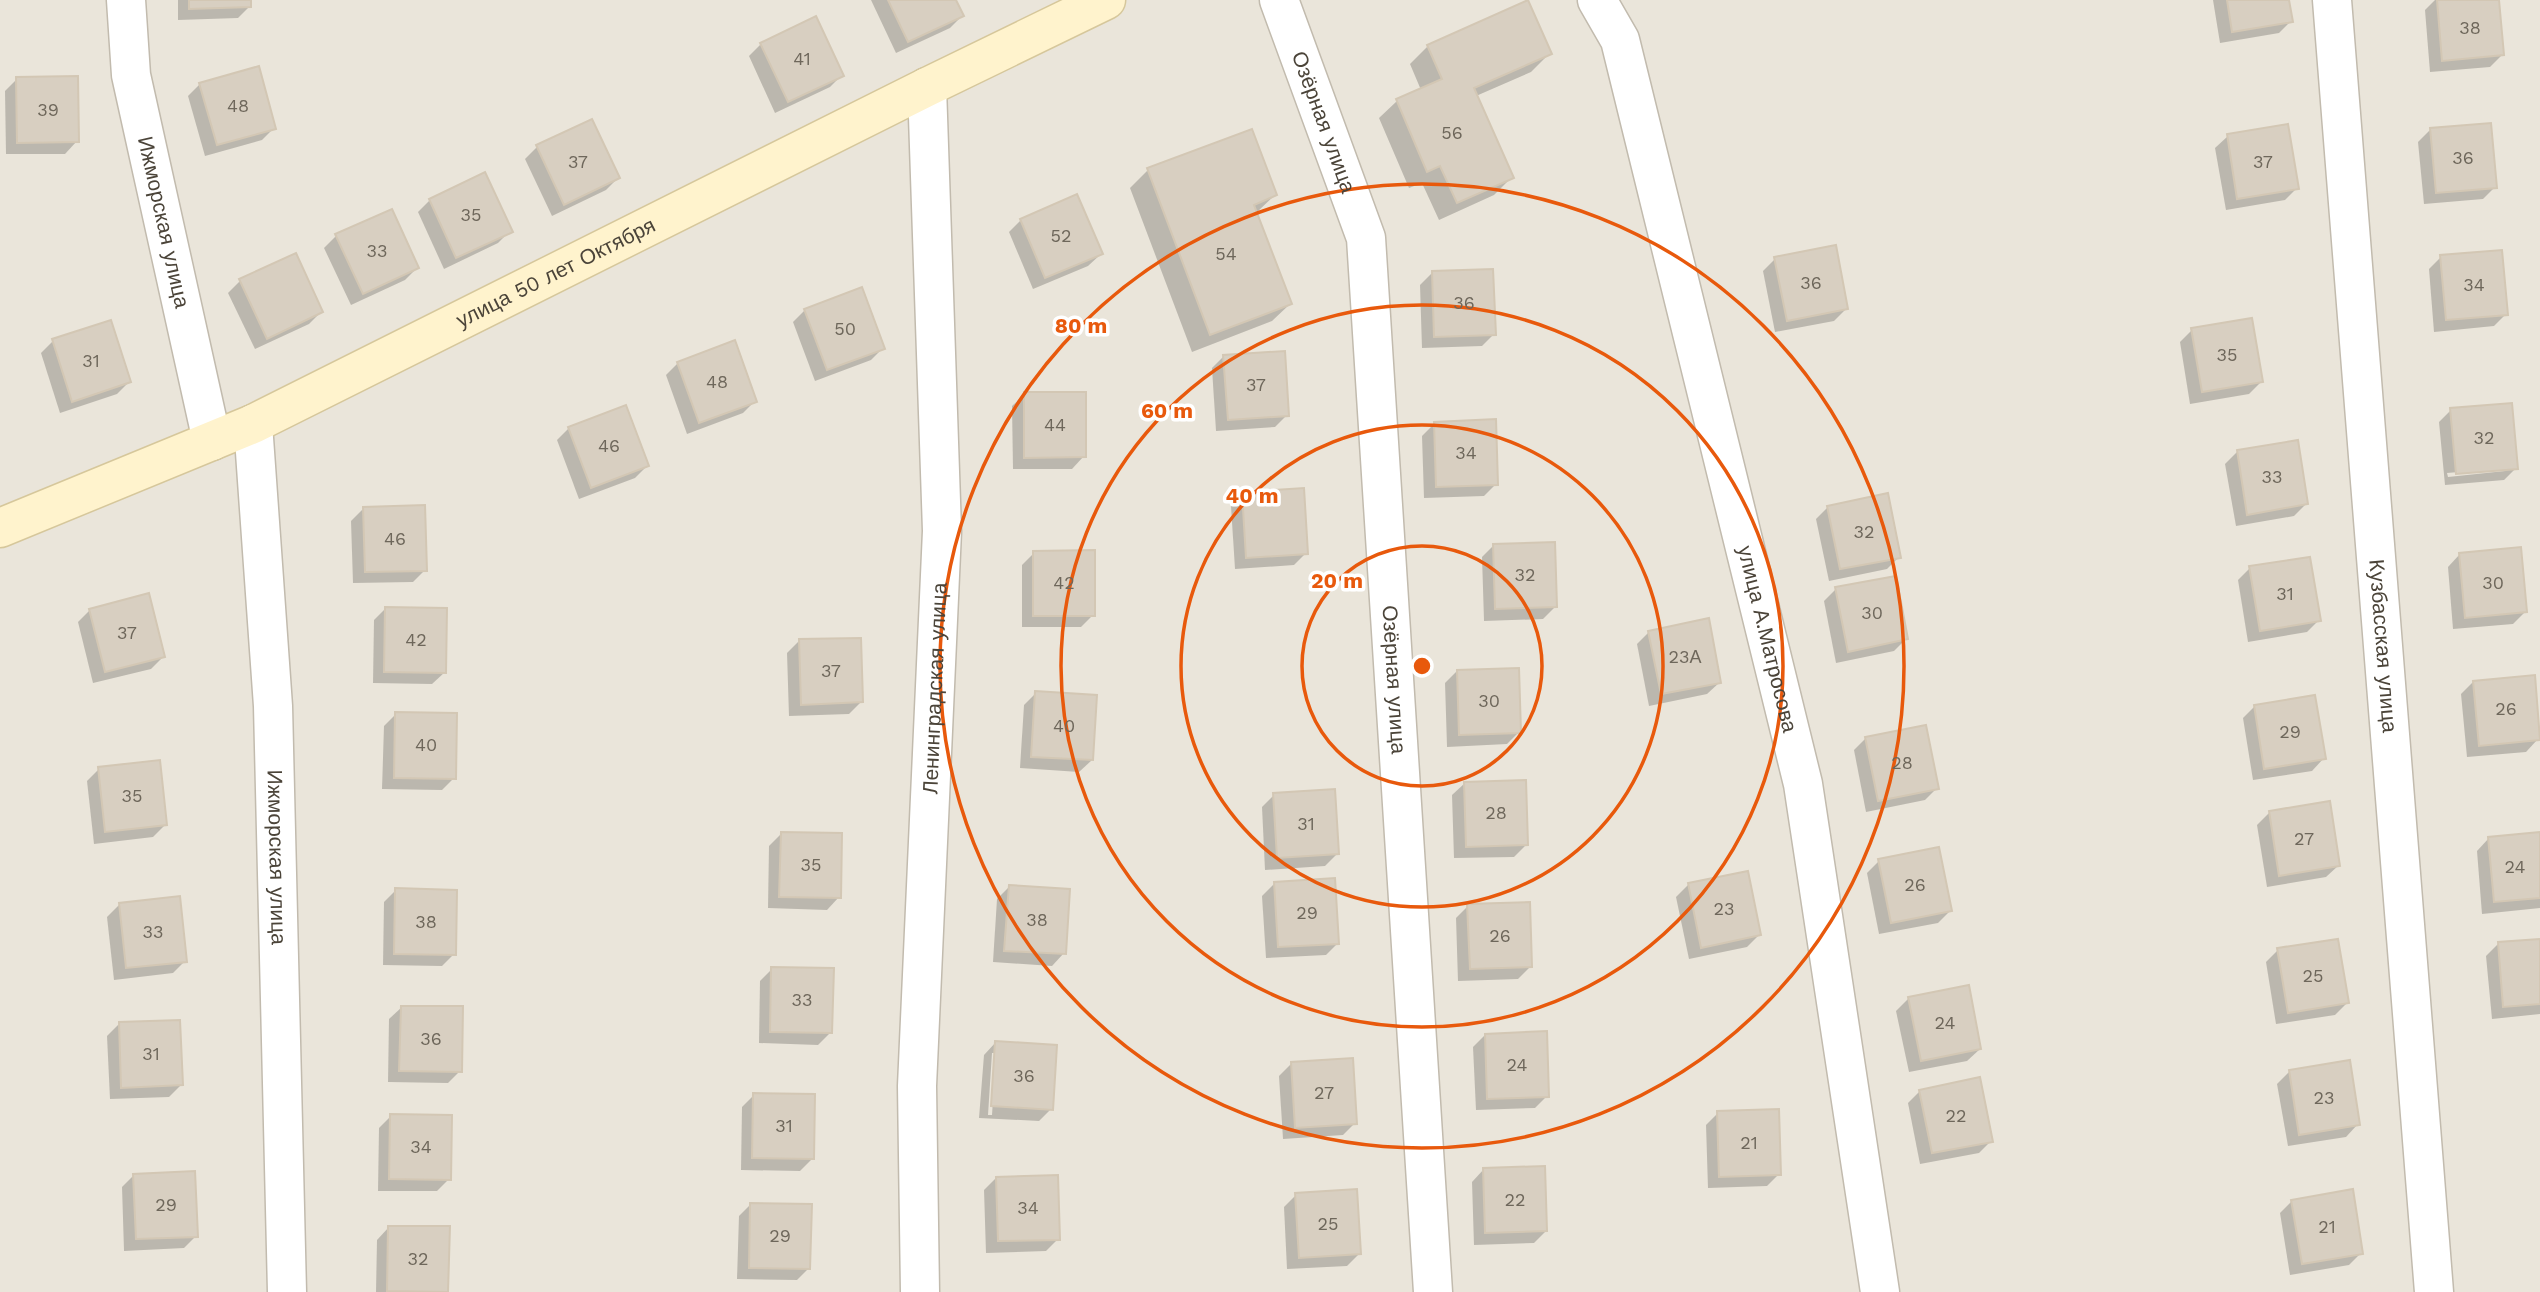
<svg xmlns="http://www.w3.org/2000/svg" width="2540" height="1292" viewBox="0 0 2540 1292" font-family="'Work Sans',sans-serif">
<style>
.residential{fill:#eae5da}
.shadow{fill:#0003;fill-rule:evenodd}
.building{fill:#d8cfc1;stroke:#d3c7b4;stroke-width:2}
.lines{fill:none;stroke-linecap:round;stroke-linejoin:round}
.street-casing{stroke:#c2bbae;stroke-width:41}
.secondary-casing{stroke:#d6c79b;stroke-width:41}
.street{stroke:#fff;stroke-width:38}
.secondary{stroke:#fff3cd;stroke-width:38}
.ring{fill:none;stroke:#e8590c;stroke-width:3.5}
.labels{text-anchor:middle;stroke-width:7;stroke-linejoin:round;paint-order:stroke}
.number-label{font-size:18px;fill:#6e675b}
.street-label{font-size:21px;fill:#4b4439;stroke:#fff}
.centre{fill:#e8590c;stroke:#fff;stroke-width:3.5}
.ring-label{font-size:21px;text-anchor:middle;font-weight:bold;fill:#e8590c;stroke:#fff;stroke-width:7;stroke-linejoin:round;paint-order:stroke}
</style>
<rect width="100%" height="100%" fill="#f6f3ec"/>
<rect class="residential" x="0" y="0" width="2540" height="1292"/>
<g class="shadow">
<polygon points="178,0 250,0 250,6 238,18 178,20"/>
<polygon points="871,0 954,0 962,16 950,28 896,53"/>
<polygon points="2213,0 2288,0 2291,21 2279,33 2220,43"/>
<polygon points="2435,0 2497,0 2502,55 2490,67 2430,72 2425,10"/>
<polygon points="761,44 842,75 830,87 775,113 749,56"/>
<polygon points="1428,46 1549,54 1531,72 1476,96 1512,177 1494,195 1439,220 1422,183 1409,188 1379,118 1397,101 1421,90 1410,64"/>
<polygon points="17,79 77,141 65,154 6,154 5,91"/>
<polygon points="200,84 274,128 262,140 205,156 188,96"/>
<polygon points="2430,130 2495,187 2483,199 2424,204 2418,142"/>
<polygon points="2228,136 2297,188 2285,200 2226,210 2215,148"/>
<polygon points="537,147 618,178 606,190 552,216 525,159"/>
<polygon points="1148,170 1275,195 1255,214 1290,304 1272,321 1192,352 1130,188"/>
<polygon points="430,200 510,231 498,243 444,269 418,212"/>
<polygon points="1021,220 1101,254 1088,266 1033,289 1009,232"/>
<polygon points="336,236 417,268 405,280 351,305 324,248"/>
<polygon points="2441,257 2506,314 2494,326 2434,332 2429,269"/>
<polygon points="1775,259 1846,309 1834,321 1775,332 1763,271"/>
<polygon points="1432,273 1494,334 1482,346 1422,348 1420,285"/>
<polygon points="240,281 321,312 309,324 255,349 228,293"/>
<polygon points="805,310 883,348 871,360 815,381 793,322"/>
<polygon points="2192,330 2261,382 2249,394 2190,404 2180,342"/>
<polygon points="53,341 129,382 117,394 60,413 41,353"/>
<polygon points="1224,356 1287,415 1275,427 1216,431 1212,368"/>
<polygon points="678,363 755,401 743,413 687,434 666,375"/>
<polygon points="1025,394 1084,456 1072,469 1013,469 1012,406"/>
<path d="M2451,410l65,58 -12,12 -59,5 -6,-63zM2505,468v3l-57,6 -1,-4z"/>
<polygon points="1434,424 1496,484 1484,496 1424,498 1422,436"/>
<polygon points="569,428 647,466 635,478 579,499 557,440"/>
<polygon points="2237,452 2306,504 2294,516 2236,526 2225,464"/>
<polygon points="1243,494 1306,553 1294,565 1235,569 1231,506"/>
<polygon points="1828,507 1899,557 1887,569 1829,581 1816,519"/>
<polygon points="363,509 425,570 413,582 353,583 351,521"/>
<polygon points="1494,545 1555,607 1543,619 1484,621 1482,557"/>
<polygon points="1034,553 1093,615 1081,627 1022,627 1022,565"/>
<polygon points="2460,554 2525,612 2513,624 2453,629 2448,567"/>
<polygon points="2250,568 2319,620 2307,632 2248,642 2238,580"/>
<polygon points="1836,589 1906,639 1894,651 1836,663 1824,601"/>
<polygon points="386,608 445,672 432,684 373,683 374,620"/>
<polygon points="90,610 163,657 151,669 93,683 78,622"/>
<polygon points="1649,632 1720,682 1707,694 1649,706 1637,644"/>
<polygon points="799,641 861,702 849,714 789,716 787,653"/>
<polygon points="1457,671 1519,732 1507,744 1447,747 1445,683"/>
<polygon points="2473,682 2538,739 2526,752 2467,757 2461,694"/>
<polygon points="1036,693 1092,760 1079,772 1020,768 1024,705"/>
<polygon points="2255,706 2324,758 2312,771 2253,780 2243,718"/>
<polygon points="396,714 454,778 442,790 382,789 384,726"/>
<polygon points="1866,738 1937,788 1925,800 1866,812 1854,750"/>
<polygon points="99,769 165,825 153,837 94,844 87,781"/>
<polygon points="1465,783 1526,845 1514,857 1454,858 1452,795"/>
<polygon points="1274,795 1337,854 1325,866 1265,870 1262,807"/>
<polygon points="2269,813 2339,865 2326,877 2267,887 2257,825"/>
<polygon points="781,834 839,897 827,910 768,908 769,846"/>
<polygon points="2540,834 2540,908 2482,914 2477,851 2489,838"/>
<polygon points="1879,861 1950,911 1938,923 1879,934 1867,873"/>
<polygon points="1274,884 1338,943 1326,955 1266,958 1262,896"/>
<polygon points="1688,885 1759,935 1747,947 1689,959 1676,897"/>
<polygon points="1009,887 1064,953 1052,966 993,962 997,899"/>
<polygon points="396,890 454,954 442,966 383,965 384,902"/>
<polygon points="119,905 185,961 173,973 114,980 107,917"/>
<polygon points="1468,906 1530,967 1518,979 1458,981 1456,918"/>
<polygon points="2540,940 2540,1014 2492,1019 2486,956 2498,944"/>
<polygon points="2278,950 2347,1003 2335,1015 2276,1024 2266,962"/>
<polygon points="772,969 830,1033 818,1045 759,1043 760,981"/>
<polygon points="1908,999 1980,1049 1967,1061 1909,1072 1896,1011"/>
<polygon points="402,1007 460,1071 448,1083 388,1082 389,1019"/>
<polygon points="119,1024 181,1085 169,1097 110,1099 107,1036"/>
<polygon points="1485,1035 1547,1096 1535,1108 1476,1110 1473,1047"/>
<path d="M996,1042l55,67 -12,12 -60,-3 5,-63zM992,1053h4l-4,62h-4z"/>
<polygon points="1291,1064 1355,1123 1343,1135 1283,1139 1279,1076"/>
<polygon points="2289,1072 2358,1124 2346,1137 2288,1146 2277,1084"/>
<polygon points="1920,1091 1991,1141 1979,1153 1920,1164 1908,1103"/>
<polygon points="754,1095 813,1158 800,1171 741,1170 742,1107"/>
<polygon points="1718,1113 1779,1174 1767,1186 1708,1188 1706,1125"/>
<polygon points="391,1116 449,1179 437,1191 378,1191 379,1128"/>
<polygon points="1484,1169 1546,1231 1534,1243 1474,1245 1472,1182"/>
<polygon points="134,1175 196,1236 184,1248 124,1251 122,1187"/>
<polygon points="996,1178 1058,1239 1046,1251 986,1253 984,1190"/>
<polygon points="1296,1195 1359,1254 1347,1266 1287,1269 1284,1207"/>
<polygon points="2292,1201 2361,1253 2349,1265 2290,1275 2280,1213"/>
<polygon points="751,1204 809,1268 797,1280 737,1279 739,1216"/>
<polygon points="389,1227 447,1291 446,1292 376,1292 377,1240"/>
</g>
<g class="building">
<polygon points="189,0 251,0 251,7 189,9"/>
<polygon points="888,0 956,0 964,16 908,42"/>
<polygon points="1528,0 1552,54 1474,88 1514,178 1457,203 1440,166 1427,172 1396,99 1442,79 1427,45"/>
<polygon points="2227,0 2289,0 2293,22 2232,32"/>
<polygon points="2437,0 2499,0 2504,55 2442,61"/>
<polygon points="816,16 844,76 788,102 760,43"/>
<polygon points="259,66 276,129 217,145 199,83"/>
<polygon points="78,76 79,142 17,143 16,77"/>
<polygon points="592,119 620,178 564,205 536,145"/>
<polygon points="2491,123 2497,188 2436,193 2430,128"/>
<polygon points="2288,124 2299,189 2237,199 2227,134"/>
<polygon points="1252,129 1277,195 1254,205 1292,304 1210,335 1147,168"/>
<polygon points="485,172 513,232 456,258 429,199"/>
<polygon points="1077,194 1103,254 1045,278 1020,219"/>
<polygon points="392,209 419,268 363,294 335,234"/>
<polygon points="1836,245 1848,309 1787,321 1774,257"/>
<polygon points="2502,250 2508,315 2446,320 2440,255"/>
<polygon points="296,253 323,312 267,339 239,279"/>
<polygon points="1493,269 1496,335 1434,337 1432,271"/>
<polygon points="862,287 885,349 827,370 804,309"/>
<polygon points="2252,318 2263,382 2202,392 2191,328"/>
<polygon points="111,320 131,382 72,402 52,339"/>
<polygon points="735,340 757,402 699,423 677,362"/>
<polygon points="1285,351 1289,416 1228,420 1223,355"/>
<polygon points="1024,392 1086,392 1086,457 1024,458"/>
<polygon points="2512,403 2518,469 2456,474 2450,408"/>
<polygon points="626,405 649,466 591,488 568,427"/>
<polygon points="1496,419 1498,485 1436,487 1434,422"/>
<polygon points="2298,440 2308,504 2247,515 2237,450"/>
<polygon points="1304,488 1308,554 1246,558 1242,492"/>
<polygon points="1888,493 1901,558 1840,569 1827,506"/>
<polygon points="425,505 427,571 365,572 363,507"/>
<polygon points="1555,542 1557,607 1495,609 1493,544"/>
<polygon points="2521,547 2527,612 2465,618 2459,553"/>
<polygon points="1095,550 1095,616 1033,616 1033,551"/>
<polygon points="2310,557 2321,621 2260,631 2249,566"/>
<polygon points="1896,576 1908,639 1848,652 1835,587"/>
<polygon points="149,593 165,657 105,672 89,609"/>
<polygon points="385,607 447,608 446,673 384,672"/>
<polygon points="1709,618 1721,683 1661,694 1648,631"/>
<polygon points="861,638 863,702 801,705 799,639"/>
<polygon points="1519,668 1521,733 1459,735 1457,670"/>
<polygon points="2535,675 2540,740 2479,746 2473,681"/>
<polygon points="1035,691 1097,695 1093,760 1031,757"/>
<polygon points="2315,695 2326,759 2264,769 2254,705"/>
<polygon points="395,712 457,713 456,779 394,778"/>
<polygon points="1926,725 1939,789 1878,801 1865,737"/>
<polygon points="160,760 167,825 105,832 98,767"/>
<polygon points="1526,780 1528,845 1466,847 1464,782"/>
<polygon points="1335,789 1339,854 1277,858 1273,793"/>
<polygon points="2330,801 2340,866 2279,876 2269,811"/>
<polygon points="781,832 842,833 841,898 779,897"/>
<polygon points="2540,832 2540,898 2494,902 2488,837"/>
<polygon points="1939,847 1952,911 1891,923 1878,859"/>
<polygon points="1748,871 1761,935 1701,948 1688,883"/>
<polygon points="1335,878 1339,944 1278,947 1274,882"/>
<polygon points="1009,885 1070,889 1066,954 1004,951"/>
<polygon points="395,888 457,890 456,955 394,954"/>
<polygon points="180,896 187,962 126,968 119,903"/>
<polygon points="1530,902 1532,967 1470,969 1467,904"/>
<polygon points="2338,939 2349,1003 2288,1013 2277,948"/>
<polygon points="2540,939 2540,1004 2503,1007 2498,942"/>
<polygon points="771,967 834,968 832,1033 770,1032"/>
<polygon points="1969,985 1981,1049 1921,1061 1908,997"/>
<polygon points="401,1006 463,1006 462,1072 399,1071"/>
<polygon points="180,1020 183,1085 121,1088 119,1022"/>
<polygon points="1547,1031 1549,1097 1487,1099 1485,1034"/>
<polygon points="995,1041 1057,1045 1053,1110 991,1106"/>
<polygon points="1353,1058 1357,1124 1295,1128 1291,1062"/>
<polygon points="2350,1060 2360,1125 2299,1135 2289,1070"/>
<polygon points="1980,1077 1993,1142 1932,1153 1919,1090"/>
<polygon points="753,1093 815,1094 814,1159 752,1158"/>
<polygon points="1779,1109 1781,1175 1719,1177 1717,1111"/>
<polygon points="390,1114 452,1115 451,1180 389,1179"/>
<polygon points="1545,1166 1547,1231 1485,1233 1483,1168"/>
<polygon points="195,1171 198,1237 136,1239 133,1174"/>
<polygon points="1058,1175 1060,1240 998,1241 996,1177"/>
<polygon points="1357,1189 1361,1254 1299,1258 1295,1193"/>
<polygon points="2353,1189 2363,1254 2302,1264 2291,1200"/>
<polygon points="750,1203 812,1204 810,1269 749,1268"/>
<polygon points="388,1226 450,1226 448,1292 387,1291"/>
</g>
<g class="lines">
<defs>
<g id="street">
<path id="s1" d="M126,0l5,75 81,366"/>
<path id="s2" d="M1279,0l87,238 67,1054"/>
<path id="s3" d="M1597,0l23,40 183,744 77,508"/>
<path id="s4" d="M2332,0l102,1292"/>
<path id="s5" d="M253,424l20,282 14,586"/>
<path id="s6" d="M920,1292l-3,-206 25,-555 -15,-444"/>
</g>
<g id="secondary">
<path id="s7" d="M0,528l253,-104 674,-337 179,-87"/>
</g>
</defs>
<use href="#street" class="street-casing"/>
<use href="#secondary" class="secondary-casing"/>
<use href="#street" class="street"/>
<use href="#secondary" class="secondary"/>
</g>
<g class="ring">
<circle cx="1422" cy="666" r="120"/>
<circle cx="1422" cy="666" r="241"/>
<circle cx="1422" cy="666" r="361"/>
<circle cx="1422" cy="666" r="482"/>
</g>
<g class="labels">
<g class="number-label">
<text x="2470" y="34">38</text>
<text x="802" y="65">41</text>
<text x="238" y="112">48</text>
<text x="48" y="116">39</text>
<text x="1452" y="139">56</text>
<text x="2463" y="164">36</text>
<text x="578" y="168">37</text>
<text x="2263" y="168">37</text>
<text x="471" y="221">35</text>
<text x="1061" y="242">52</text>
<text x="377" y="257">33</text>
<text x="1226" y="260">54</text>
<text x="1811" y="289">36</text>
<text x="2474" y="291">34</text>
<text x="1464" y="309">36</text>
<text x="845" y="335">50</text>
<text x="2227" y="361">35</text>
<text x="91" y="367">31</text>
<text x="717" y="388">48</text>
<text x="1256" y="391">37</text>
<text x="1055" y="431">44</text>
<text x="2484" y="444">32</text>
<text x="609" y="452">46</text>
<text x="1466" y="459">34</text>
<text x="2272" y="483">33</text>
<text x="1864" y="538">32</text>
<text x="395" y="545">46</text>
<text x="1525" y="581">32</text>
<text x="1064" y="589">42</text>
<text x="2493" y="589">30</text>
<text x="2285" y="600">31</text>
<text x="1872" y="619">30</text>
<text x="127" y="639">37</text>
<text x="416" y="646">42</text>
<text x="1685" y="663">23А</text>
<text x="831" y="677">37</text>
<text x="1489" y="707">30</text>
<text x="2506" y="715">26</text>
<text x="1064" y="732">40</text>
<text x="2290" y="738">29</text>
<text x="426" y="751">40</text>
<text x="1902" y="769">28</text>
<text x="132" y="802">35</text>
<text x="1496" y="819">28</text>
<text x="1306" y="830">31</text>
<text x="2304" y="845">27</text>
<text x="811" y="871">35</text>
<text x="2515" y="873">24</text>
<text x="1915" y="891">26</text>
<text x="1724" y="915">23</text>
<text x="1307" y="919">29</text>
<text x="1037" y="926">38</text>
<text x="426" y="928">38</text>
<text x="153" y="938">33</text>
<text x="1500" y="942">26</text>
<text x="2313" y="982">25</text>
<text x="802" y="1006">33</text>
<text x="1945" y="1029">24</text>
<text x="431" y="1045">36</text>
<text x="151" y="1060">31</text>
<text x="1517" y="1071">24</text>
<text x="1024" y="1082">36</text>
<text x="1324" y="1099">27</text>
<text x="2324" y="1104">23</text>
<text x="1956" y="1122">22</text>
<text x="784" y="1132">31</text>
<text x="1749" y="1149">21</text>
<text x="421" y="1153">34</text>
<text x="1515" y="1206">22</text>
<text x="166" y="1211">29</text>
<text x="1028" y="1214">34</text>
<text x="1328" y="1230">25</text>
<text x="2327" y="1233">21</text>
<text x="780" y="1242">29</text>
<text x="418" y="1265">32</text>
</g>
<g class="street-label">
<text dy="7" stroke="none"><textPath href="#s2" startOffset="130">Озёрная улица</textPath></text>
<text dy="7" stroke="none"><textPath href="#s1" startOffset="226">Ижморская улица</textPath></text>
<text dy="7" stroke="none"><textPath href="#s7" startOffset="612">улица 50 лет Октября</textPath></text>
<text dy="7" stroke="none"><textPath href="#s3" startOffset="663">улица А.Матросова</textPath></text>
<text dy="7" stroke="none"><textPath href="#s4" startOffset="648">Кузбасская улица</textPath></text>
<text dy="7" stroke="none"><textPath href="#s2" startOffset="696">Озёрная улица</textPath></text>
<text dy="7" stroke="none"><textPath href="#s6" startOffset="604">Ленинградская улица</textPath></text>
<text dy="7" stroke="none"><textPath href="#s5" startOffset="434">Ижморская улица</textPath></text>
</g>
</g>
<circle cx="1422" cy="666" r="10" class="centre"/>
<g class="ring-label">
<text x="1081" y="333">80 m</text>
<text x="1167" y="418">60 m</text>
<text x="1252" y="503">40 m</text>
<text x="1337" y="588">20 m</text>
</g>
</svg>
